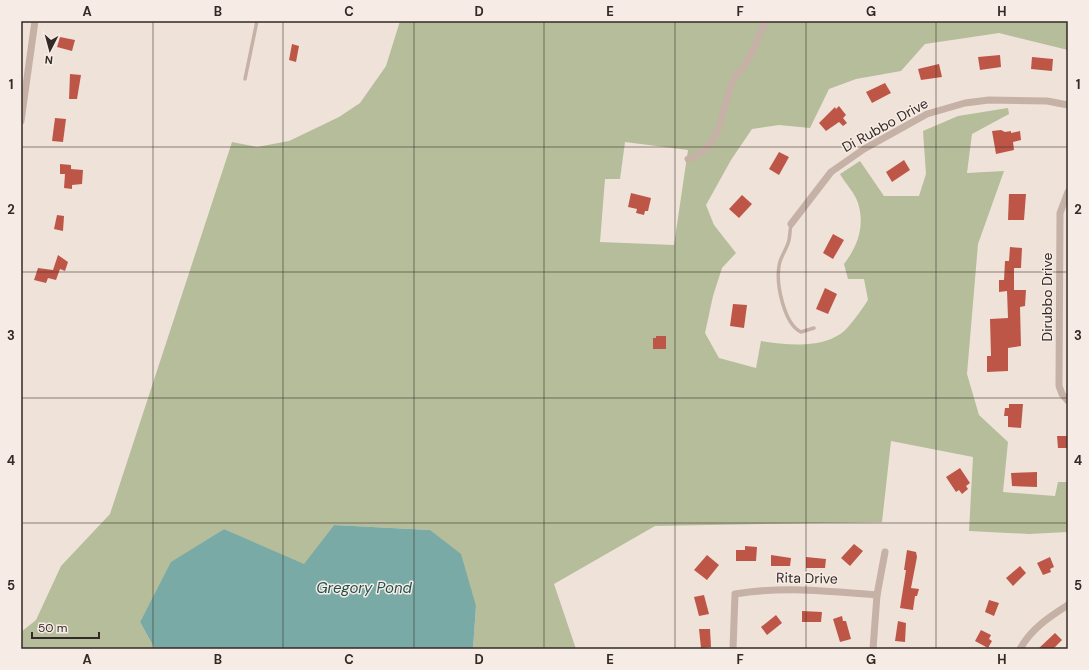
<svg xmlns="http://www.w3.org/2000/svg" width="1089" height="670" viewBox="0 0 1089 670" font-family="'DM Sans',sans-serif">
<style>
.green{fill:#b5bd9a;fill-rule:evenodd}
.water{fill:#7aaaa6}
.building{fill:#be5648}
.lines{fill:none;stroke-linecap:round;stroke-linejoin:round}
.lane{stroke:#c6b1a6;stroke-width:3.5}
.street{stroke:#c6b1a6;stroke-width:7}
.grid{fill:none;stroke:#332926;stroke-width:1;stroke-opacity:0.55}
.labels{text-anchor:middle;stroke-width:3;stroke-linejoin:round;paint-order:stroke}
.street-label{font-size:14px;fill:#332926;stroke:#f7ece5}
.water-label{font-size:15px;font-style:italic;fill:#1f514e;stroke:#f7ece5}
.neatline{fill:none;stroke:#332926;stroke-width:1.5}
.grid-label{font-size:13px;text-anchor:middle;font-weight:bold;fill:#332926}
</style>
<rect width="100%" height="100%" fill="#efe2d9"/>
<path class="green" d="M400,21h668v29l-69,-17 -74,11 -24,27 -45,8 -27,10 -19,39 -31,-3 -27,4 -21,31 -25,45 8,20 22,28 -14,15 -9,28 -8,37 14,25 37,10 5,-27c27,4 67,9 87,-14 7,-8 14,-18 20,-27l-4,-21h-16l-4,-15c14,-18 21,-38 14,-61 -3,-10 -13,-20 -18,-29l20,-13 24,35h35l7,-22 -3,-43 35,-15 50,-8 1,6 -37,20 -5,39 37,-2 -26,73 -11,130 12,41 29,27 -5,50 52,4 3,-14h10v50l-39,2 -60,-3 4,-74 -82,-16 -9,81 -227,4 -101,58 22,65h-103l3,-43 -46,-76 -96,-5 -30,40 -80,-36 -52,33 -32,60 15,27h-134v-17l15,-12 25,-54 49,-52 122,-372 25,5 32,-6 50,-24 21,-14 26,-37zM625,142l63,8 -14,95 -74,-3 5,-63h15z"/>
<polygon class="water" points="334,525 430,530 461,554 476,606 473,649 155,649 140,622 171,562 224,529 304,564"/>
<g class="building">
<polygon points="60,37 75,40 72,51 57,47"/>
<polygon points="292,44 299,46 296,62 289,60"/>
<polygon points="1000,55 1001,67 980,70 978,57"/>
<polygon points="1032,57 1053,59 1052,71 1031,69"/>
<polygon points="939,64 942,77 921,80 918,69"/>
<polygon points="70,74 81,75 77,99 69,99"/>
<polygon points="885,83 891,93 872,103 866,92"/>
<polygon points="839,106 846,115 843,118 847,123 843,126 839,122 826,131 819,123 835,107 836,109"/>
<polygon points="55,118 66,119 63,142 52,141"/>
<polygon points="1001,130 1005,132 1011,131 1011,133 1020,131 1021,140 1013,142 1014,150 996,154 992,131"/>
<polygon points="779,152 789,157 779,175 769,169"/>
<polygon points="904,160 910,170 892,182 886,172"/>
<polygon points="60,164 71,165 71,169 83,170 82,184 72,185 72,189 64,188 65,174 60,174"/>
<polygon points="631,193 651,198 648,211 645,211 644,215 636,213 637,209 628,207"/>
<polygon points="1009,194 1026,194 1024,220 1008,220"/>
<polygon points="742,195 752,204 739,218 729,209"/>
<polygon points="57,215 64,216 63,231 54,229"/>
<polygon points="833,234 844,240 833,259 823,253"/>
<polygon points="1010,247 1022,248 1021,268 1014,268 1014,290 1026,290 1025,306 1020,307 1021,346 1008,348 1008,371 987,372 987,356 991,356 990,319 1008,318 1007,291 999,292 999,280 1004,280 1005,261 1009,261"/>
<polygon points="58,255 68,262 65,271 60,269 56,280 48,278 46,283 34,280 38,268 53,270"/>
<polygon points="825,288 837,294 828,314 816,309"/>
<polygon points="733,304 747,305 744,328 730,326"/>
<polygon points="656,336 666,336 666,349 653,349 653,338 656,338"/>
<polygon points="1009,404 1023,404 1021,428 1008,427 1008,416 1004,416 1005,408 1009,408"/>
<polygon points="1057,436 1068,436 1068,448 1058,448"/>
<polygon points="960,468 970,483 966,486 968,489 962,494 959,490 956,492 946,477"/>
<polygon points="1037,472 1037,487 1012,486 1011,473"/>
<polygon points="854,544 863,551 850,566 841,558"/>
<polygon points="745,546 757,547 756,561 736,561 736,550 745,550"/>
<polygon points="907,550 916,552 917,557 911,588 919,589 917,596 915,596 913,610 900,608 906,570 904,570"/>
<polygon points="707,555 719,565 707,580 694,570"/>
<polygon points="771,555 791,558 790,566 771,566"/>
<polygon points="806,557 826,559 825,568 806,568"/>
<polygon points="1050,557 1054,567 1050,569 1051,572 1043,575 1037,563"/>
<polygon points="1020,566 1026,573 1013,586 1006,578"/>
<polygon points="704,595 709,614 699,616 694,597"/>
<polygon points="989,600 999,603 994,616 985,612"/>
<polygon points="802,611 822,612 821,622 802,622"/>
<polygon points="776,615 782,623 767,635 761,627"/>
<polygon points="842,616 843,621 846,621 851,639 840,642 833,619"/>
<polygon points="898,621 906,623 905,642 895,641"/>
<polygon points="699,629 710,629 711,647 701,648"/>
<polygon points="981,630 991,635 989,639 992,641 988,648 975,641"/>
<polygon points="1055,633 1062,640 1053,649 1038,649"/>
</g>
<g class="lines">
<g class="lane">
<polyline points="245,79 257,21"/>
<path d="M791,224c-1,5 -1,11 -2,16 -2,9 -9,17 -10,26 -3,18 5,58 22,66l13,-4"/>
</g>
<g class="street">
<polyline points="21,121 35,21"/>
<path d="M688,159c35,-11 32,-46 44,-76 3,-8 10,-13 14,-20 8,-13 13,-29 20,-42"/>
<polyline points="1068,192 1060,213 1059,386 1062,394 1068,401"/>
<polyline points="791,224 831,172 864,149 927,114 965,103 989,100 1047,101 1068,105"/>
<path d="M733,649l2,-55c47,-8 96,-3 142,1"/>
<polyline points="873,649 877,595 885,552"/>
<path d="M1020,649c11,-20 29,-32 48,-44"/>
</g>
</g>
<path class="grid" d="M153,21v628M283,21v628M414,21v628M544,21v628M675,21v628M806,21v628M936,21v628M21,147h1047M21,272h1047M21,398h1047M21,523h1047"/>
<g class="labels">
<g class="street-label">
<text transform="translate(885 125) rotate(-29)" y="5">Di Rubbo Drive</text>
<text transform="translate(1047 297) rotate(-90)" y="5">Dirubbo Drive</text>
<text transform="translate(807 578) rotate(1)" y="5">Rita Drive</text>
</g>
<g class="water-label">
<text x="364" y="593">Gregory Pond</text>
</g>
</g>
<rect width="1089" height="670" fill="none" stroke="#f7ece5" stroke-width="44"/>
<g transform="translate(50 50) rotate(186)" stroke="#f7ece5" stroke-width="3" paint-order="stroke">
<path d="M0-3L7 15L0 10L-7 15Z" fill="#332926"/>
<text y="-6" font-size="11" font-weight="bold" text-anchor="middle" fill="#332926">N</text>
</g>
<path d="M32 632v6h67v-6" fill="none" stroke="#332926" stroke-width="2"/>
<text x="38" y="632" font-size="12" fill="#332926" stroke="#f7ece5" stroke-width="3" paint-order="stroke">50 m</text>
<rect x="22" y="22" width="1045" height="626" class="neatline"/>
<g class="grid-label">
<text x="87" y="16">A</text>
<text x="218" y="16">B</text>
<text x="349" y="16">C</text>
<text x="479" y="16">D</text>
<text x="610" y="16">E</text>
<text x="740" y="16">F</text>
<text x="871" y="16">G</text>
<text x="1002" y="16">H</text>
<text x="11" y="89">1</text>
<text x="1078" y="89">1</text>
<text x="11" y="214">2</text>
<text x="1078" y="214">2</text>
<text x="11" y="340">3</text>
<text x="1078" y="340">3</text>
<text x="11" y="465">4</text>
<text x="1078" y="465">4</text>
<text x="11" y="590">5</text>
<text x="1078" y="590">5</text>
<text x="87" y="664">A</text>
<text x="218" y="664">B</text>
<text x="349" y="664">C</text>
<text x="479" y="664">D</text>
<text x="610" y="664">E</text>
<text x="740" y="664">F</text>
<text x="871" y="664">G</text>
<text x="1002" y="664">H</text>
</g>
</svg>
